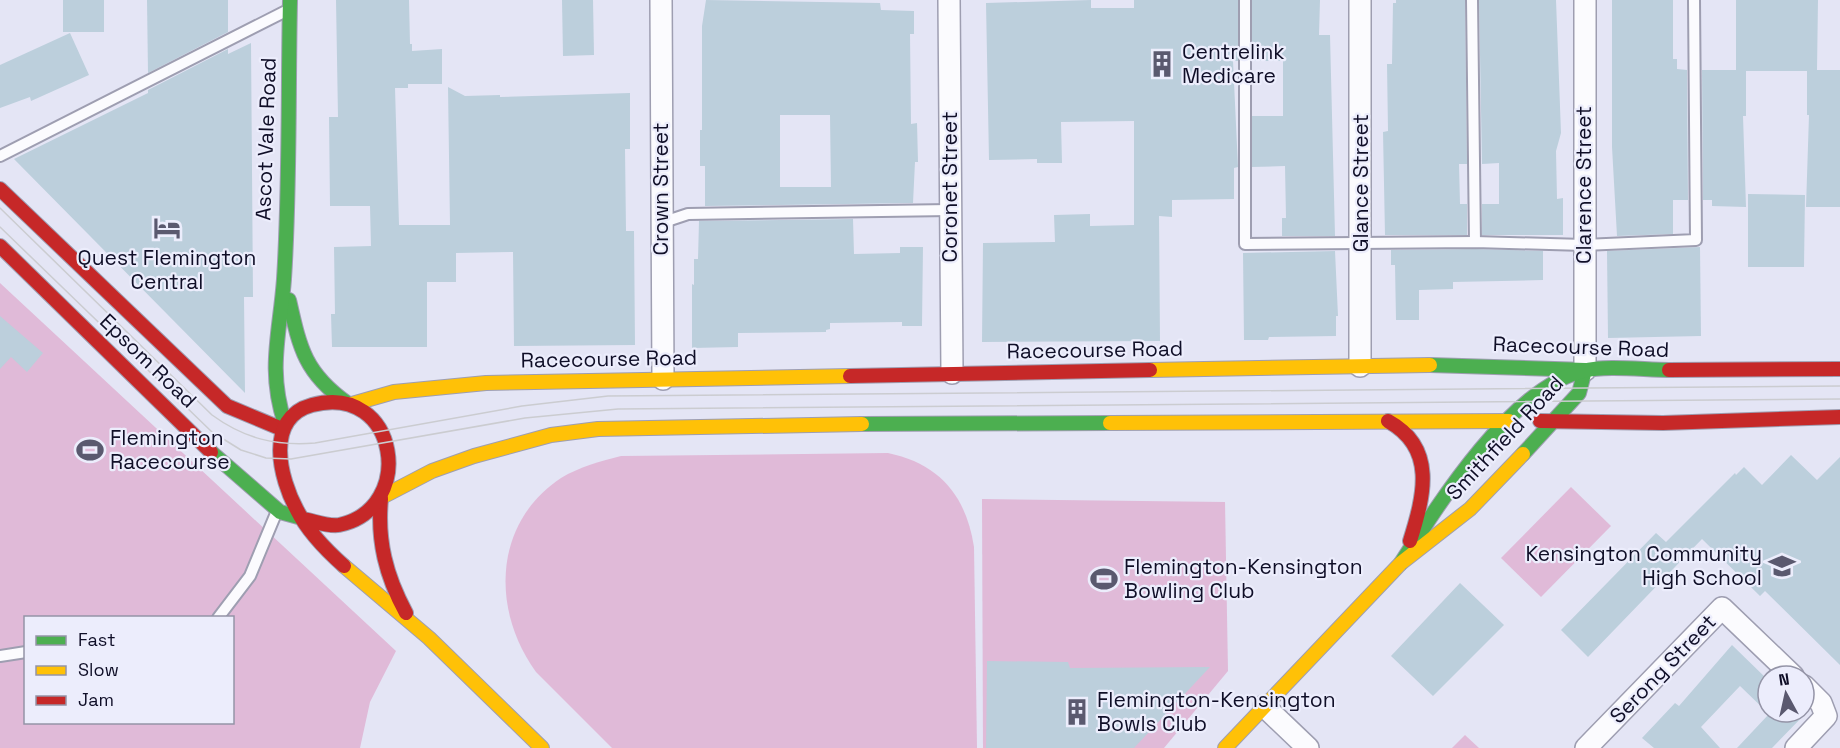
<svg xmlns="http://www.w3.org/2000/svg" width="1840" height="748" viewBox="0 0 1840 748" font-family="'Space Grotesk',sans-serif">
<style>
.green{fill:#e0bad8;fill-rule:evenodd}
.building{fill:#bccfdc;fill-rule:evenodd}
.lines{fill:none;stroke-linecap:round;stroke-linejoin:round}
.lane-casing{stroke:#9e9eb1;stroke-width:14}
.street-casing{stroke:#9e9eb1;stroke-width:24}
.fast-casing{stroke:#9e9eb1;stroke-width:16}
.slow-casing{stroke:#9e9eb1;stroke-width:16}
.jam-casing{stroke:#9e9eb1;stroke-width:16}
.lane{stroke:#fbfbfe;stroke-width:10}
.street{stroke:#fbfbfe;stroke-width:21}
.fast{stroke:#4caf50;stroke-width:14}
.slow{stroke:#ffc107;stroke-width:14}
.jam{stroke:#c62828;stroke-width:14}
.tram{stroke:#cbccd0;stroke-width:1.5}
.labels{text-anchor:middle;stroke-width:4.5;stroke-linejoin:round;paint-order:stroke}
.poi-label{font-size:21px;fill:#0f0e27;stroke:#ecedfc;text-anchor:start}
.street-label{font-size:21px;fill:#0f0e27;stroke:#ecedfc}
</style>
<rect width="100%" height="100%" fill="#e4e5f5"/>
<g class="green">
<path d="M0,283l396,368 -26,51 -10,46h-360zM26,618h206v104h-206z"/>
<path d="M888,453c52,11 78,43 86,94l3,201h-365l-76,-76c-45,-62 -43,-149 25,-194 18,-11 40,-17 60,-22z"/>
<polygon points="1571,487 1611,526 1541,597 1501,558"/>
<polygon points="982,499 1225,502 1228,671 1164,748 983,748"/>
<polygon points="1465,735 1479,748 1452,748"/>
</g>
<g class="building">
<rect x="63" y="0" width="41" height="32"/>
<polygon points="147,0 228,0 228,32 148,73"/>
<polygon points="336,0 409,0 410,44 412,44 412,51 442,49 442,84 408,84 408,88 395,88 399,225 450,225 448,87 465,96 500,95 500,97 630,93 630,149 625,149 626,231 634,231 635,345 514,346 513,252 456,253 456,282 427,282 427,347 332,347 331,314 335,314 334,247 371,246 370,206 330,206 329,117 338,117"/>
<polygon points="562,0 593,0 594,55 563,56"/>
<path d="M706,0l174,3 1,7 33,1v23h-4l1,90 6,-1 1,39h-3l-2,41 -208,3v-40h-5v-36h2v-104zM780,115h50l1,72h-51z"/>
<polygon points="1091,0 1091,8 1134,8 1134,0 1238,0 1238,61 1233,61 1238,167 1234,168 1234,199 1172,200 1172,217 1159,216 1160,341 982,342 983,243 1055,242 1054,215 1090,214 1090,226 1134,225 1134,121 1061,122 1062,163 1037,163 1037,159 989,160 986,3"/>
<polygon points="1252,0 1320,0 1319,35 1330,35 1335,236 1282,236 1282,218 1286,218 1285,166 1252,167 1252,116 1283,116 1283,61 1252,61"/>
<polygon points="1396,0 1465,0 1467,164 1459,164 1460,204 1467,204 1467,235 1385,235 1383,132 1388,131 1387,64 1392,64 1393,3 1396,3"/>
<polygon points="1479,0 1556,0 1561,133 1556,151 1557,199 1563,198 1563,235 1482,235 1482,204 1499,204 1499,163 1482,164"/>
<polygon points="1612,0 1673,0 1673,59 1677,59 1677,69 1687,70 1688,200 1673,200 1673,234 1617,236 1612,147"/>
<polygon points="1736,0 1818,0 1817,70 1840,70 1840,207 1806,207 1809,115 1807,115 1807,71 1746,71 1746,116 1743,116 1746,207 1712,206 1712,200 1703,200 1702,70 1736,70"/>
<polygon points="70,33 89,75 31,101 30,97 0,108 0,65"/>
<polygon points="251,43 253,297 244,297 245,393 14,159 148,93 148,90 228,49 228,54"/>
<polygon points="1748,194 1805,195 1804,267 1748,267"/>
<polygon points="853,219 854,254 900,253 900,247 923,247 922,326 902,326 902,322 830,323 830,329 826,330 826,332 738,333 738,347 692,348 692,284 694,285 694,259 698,259 699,221"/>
<polygon points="1700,247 1701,336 1608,338 1607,251"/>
<polygon points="1475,249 1543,251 1543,280 1453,282 1453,289 1419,290 1419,320 1396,320 1395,265 1391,265 1391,250"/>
<polygon points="1335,251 1338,316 1336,316 1336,336 1269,337 1268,340 1244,340 1243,253"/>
<polygon points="0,316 43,353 27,372 11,357 0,369"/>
<polygon points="1791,455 1817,480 1840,457 1840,665 1765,591 1760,596 1702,539 1588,657 1561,630 1656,533 1666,542 1735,473 1736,475 1744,467 1762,485"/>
<polygon points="1460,583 1504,625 1433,696 1391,656"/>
<polygon points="1732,645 1768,680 1768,712 1801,712 1804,715 1772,748 1737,748 1769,714 1740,686 1701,727 1720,748 1654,748 1642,738 1675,703 1679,706"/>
<polygon points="987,661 1068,662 1070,668 1210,667 1134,748 986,748"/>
</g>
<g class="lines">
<defs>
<g id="lane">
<polyline points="1245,0 1245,244 1475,242 1584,245 1696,240 1694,0"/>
<polyline points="1472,0 1475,242"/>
<polyline points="0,156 286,11"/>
<polyline points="661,223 688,214 950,210"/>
<polyline points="218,618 250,576 277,511"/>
<polyline points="0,656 26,652"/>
</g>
<g id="street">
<polyline points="661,0 663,379"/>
<polyline points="949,0 952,373"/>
<polyline points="1360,0 1360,366"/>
<polyline points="1585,0 1585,370"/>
<polyline points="1264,706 1308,748"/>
<polyline points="1586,748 1722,608 1793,676"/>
<polyline points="1796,748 1826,716 1821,703 1804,686"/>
</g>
<g id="fast">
<path d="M289,300c11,49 16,73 58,103"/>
<polyline points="1430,365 1585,370"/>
<path d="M285,424c-18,-55 -5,-90 -1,-145 6,-92 4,-186 6,-279"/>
<polyline points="862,424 1110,423"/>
<polyline points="211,452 280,512 302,518"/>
<polyline points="1523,454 1579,393 1585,370"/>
<path d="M1401,563c38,-60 110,-175 182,-192 24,-6 61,-1 86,-1"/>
</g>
<g id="slow">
<polyline points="1150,370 1430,365"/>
<polyline points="352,404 394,392 486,383 850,376"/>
<polyline points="1110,423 1509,421"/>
<polyline points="382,497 432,471 474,456 551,435 598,429 862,424"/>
<polyline points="344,566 429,638 542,748"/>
<polyline points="1225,748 1401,563 1470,509 1523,454"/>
</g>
<g id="jam">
<polyline points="0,189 227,406 282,429"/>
<polyline points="0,246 211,452"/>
<polyline points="1669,370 1840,369"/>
<polyline points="850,376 1150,370"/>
<path d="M1388,421c49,27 36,75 22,120"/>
<polyline points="1540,421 1663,423 1840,417"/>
<path d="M381,499c-4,42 5,77 25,114"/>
<path d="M303,519c11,2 26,8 36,6 78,-16 60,-143 -27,-120 -48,13 -32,74 -15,105 11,22 29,40 47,56"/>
</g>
</defs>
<use href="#lane" class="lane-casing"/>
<use href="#street" class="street-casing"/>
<use href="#fast" class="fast-casing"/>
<use href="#slow" class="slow-casing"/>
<use href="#jam" class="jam-casing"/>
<use href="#lane" class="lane"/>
<use href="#street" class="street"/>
<use href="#fast" class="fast"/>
<use href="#slow" class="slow"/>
<use href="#jam" class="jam"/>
<g class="tram">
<path d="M0,208l212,207c33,24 64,31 103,28l207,-37 86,-10 1232,-10"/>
<polyline points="0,227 212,432 241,450 266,458 291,459 525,418 618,409 1840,399"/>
</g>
</g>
<defs>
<symbol id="building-bare" viewBox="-9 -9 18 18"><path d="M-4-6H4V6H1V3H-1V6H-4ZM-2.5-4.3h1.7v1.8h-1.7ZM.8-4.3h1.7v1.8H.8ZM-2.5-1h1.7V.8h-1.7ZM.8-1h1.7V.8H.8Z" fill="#5a596f" stroke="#ecedfc" stroke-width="2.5" paint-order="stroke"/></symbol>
<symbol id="hotel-bare" viewBox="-9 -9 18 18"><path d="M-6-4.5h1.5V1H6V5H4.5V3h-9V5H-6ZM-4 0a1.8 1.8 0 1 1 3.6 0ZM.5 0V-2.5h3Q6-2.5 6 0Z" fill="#5a596f" stroke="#ecedfc" stroke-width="2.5" paint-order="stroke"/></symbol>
<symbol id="stadium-bare" viewBox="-9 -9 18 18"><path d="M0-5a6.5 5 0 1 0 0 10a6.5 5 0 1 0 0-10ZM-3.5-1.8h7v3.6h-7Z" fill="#5a596f" stroke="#ecedfc" stroke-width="2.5" paint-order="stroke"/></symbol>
<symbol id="school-bare" viewBox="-9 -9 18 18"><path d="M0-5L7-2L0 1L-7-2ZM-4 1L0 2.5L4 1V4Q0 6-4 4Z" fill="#5a596f" stroke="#ecedfc" stroke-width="2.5" paint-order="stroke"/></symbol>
</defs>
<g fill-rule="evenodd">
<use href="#building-bare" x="1143" y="45" width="38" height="38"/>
<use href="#hotel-bare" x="148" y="209" width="38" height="38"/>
<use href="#stadium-bare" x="71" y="431" width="38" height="38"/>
<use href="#school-bare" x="1763" y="547" width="38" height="38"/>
<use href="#stadium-bare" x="1085" y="560" width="38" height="38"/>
<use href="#building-bare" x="1058" y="693" width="38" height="38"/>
</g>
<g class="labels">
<g class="poi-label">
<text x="1182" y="59">Centrelink<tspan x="1182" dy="24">Medicare</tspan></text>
<text x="167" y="265" text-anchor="middle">Quest Flemington<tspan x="167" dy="24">Central</tspan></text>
<text x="110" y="445">Flemington<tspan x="110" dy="24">Racecourse</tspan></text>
<text x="1762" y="561" text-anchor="end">Kensington Community<tspan x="1762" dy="24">High School</tspan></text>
<text x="1124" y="574">Flemington-Kensington<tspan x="1124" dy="24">Bowling Club</tspan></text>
<text x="1097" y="707">Flemington-Kensington<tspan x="1097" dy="24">Bowls Club</tspan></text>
</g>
<g class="street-label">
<text transform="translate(266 139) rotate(-88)" y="7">Ascot Vale Road</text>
<text transform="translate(1361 183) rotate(-90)" y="7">Glance Street</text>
<text transform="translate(1584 185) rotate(-90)" y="7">Clarence Street</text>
<text transform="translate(950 187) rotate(-90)" y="7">Coronet Street</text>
<text transform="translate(661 189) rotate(-90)" y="7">Crown Street</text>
<text transform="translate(1581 347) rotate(2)" y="7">Racecourse Road</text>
<text transform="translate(1095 350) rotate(-1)" y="7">Racecourse Road</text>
<text transform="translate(609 359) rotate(-1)" y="7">Racecourse Road</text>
<text transform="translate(148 361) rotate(44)" y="7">Epsom Road</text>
<text transform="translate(1505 438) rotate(-47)" y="7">Smithfield Road</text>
<text transform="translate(1663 669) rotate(-46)" y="7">Serong Street</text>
</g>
</g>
<rect x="24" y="616" width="210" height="108" fill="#ecedfc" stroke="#9494a7" stroke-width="1.5"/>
<rect x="36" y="636" width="30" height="9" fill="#4caf50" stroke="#9494a7" stroke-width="1.5"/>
<text x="78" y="646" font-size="18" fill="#0f0e27">Fast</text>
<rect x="36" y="666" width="30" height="9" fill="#ffc107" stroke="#9494a7" stroke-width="1.5"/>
<text x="78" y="676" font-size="18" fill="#0f0e27">Slow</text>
<rect x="36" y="696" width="30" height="9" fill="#c62828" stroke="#9494a7" stroke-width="1.5"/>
<text x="78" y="706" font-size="18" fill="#0f0e27">Jam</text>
<g transform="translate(1786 694) rotate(352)"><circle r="28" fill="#ecedfc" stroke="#9494a7" stroke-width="1.5"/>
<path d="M0-4.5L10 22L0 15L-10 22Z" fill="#5a596f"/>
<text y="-9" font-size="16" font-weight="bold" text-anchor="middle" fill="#0f0e27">N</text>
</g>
</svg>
